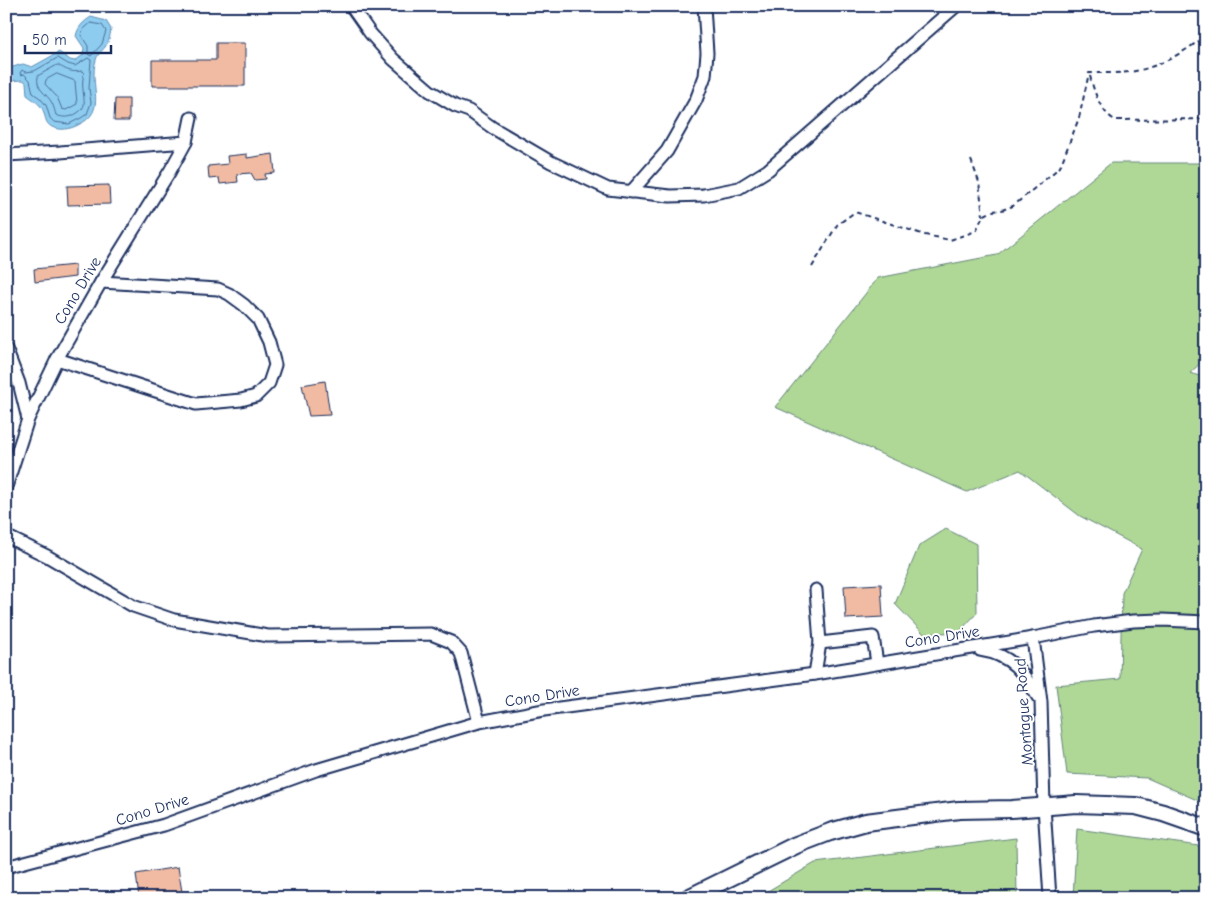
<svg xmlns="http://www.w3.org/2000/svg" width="1212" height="904" viewBox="0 0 1212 904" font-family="'Comic Neue',sans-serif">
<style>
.green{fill:#afd896;stroke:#65847a}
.water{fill:#8eccef;stroke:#608db5}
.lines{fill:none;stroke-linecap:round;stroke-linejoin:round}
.shore{stroke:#496e98;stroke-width:1}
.building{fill:#f0bba2;stroke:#1b2f5e}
.minor-casing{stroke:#1b2f5e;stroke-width:15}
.highway-casing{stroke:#1b2f5e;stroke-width:20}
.path{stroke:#1b2f5e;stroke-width:2;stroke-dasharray:5 4;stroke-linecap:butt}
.minor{stroke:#fff;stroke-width:11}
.highway{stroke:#fff;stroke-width:16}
.labels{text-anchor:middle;stroke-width:4;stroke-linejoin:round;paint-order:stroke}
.street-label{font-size:16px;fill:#1b2f5e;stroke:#fff}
</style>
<rect width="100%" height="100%" fill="#fff"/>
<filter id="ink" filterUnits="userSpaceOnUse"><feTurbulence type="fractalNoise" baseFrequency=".02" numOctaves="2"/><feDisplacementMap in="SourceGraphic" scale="10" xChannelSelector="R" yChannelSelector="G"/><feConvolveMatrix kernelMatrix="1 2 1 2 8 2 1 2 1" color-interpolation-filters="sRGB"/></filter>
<g filter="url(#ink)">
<g class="green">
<polygon points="1111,163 1206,163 1206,358 1190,373 1206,378 1206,804 1147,778 1067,774 1056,685 1120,679 1122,593 1142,549 1080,516 1020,470 967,492 775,407 878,278 997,255"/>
<polygon points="946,529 976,544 977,613 959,632 924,634 895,604 919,546"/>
<polygon points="1077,829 1206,847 1206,898 1073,898"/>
<polygon points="1016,838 1017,898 756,898 815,863"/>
</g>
<path class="water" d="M91,17l15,4 5,8c-1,7 -2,13 -6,18 -3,4 -8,8 -9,13 -8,25 13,51 -18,65 -8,4 -17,6 -26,2 -8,-4 -6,-12 -10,-19 -4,-6 -10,-9 -15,-13l-1,-13 -3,-2 -14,1 -3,-4v-8l17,-5 9,3 27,-15 11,8 5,1 8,-6 1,-7 -8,-12c2,-9 7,-14 15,-19z"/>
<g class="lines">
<g class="shore">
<polygon points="91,23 102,25 106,31 102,44 91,56 88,54 88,46 81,35 83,30"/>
<polygon points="58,58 68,64 75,66 88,58 91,60 89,88 91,103 87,114 81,118 69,124 54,122 50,118 46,105 40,98 33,93 30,80 24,74 21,75 20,73 22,70 25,72 34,71"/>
<path d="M58,65c8,5 14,8 23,6l3,1c-1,6 -2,12 -1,17 1,15 5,19 -11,27 -6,2 -11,1 -16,-1 -1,-3 -2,-8 -4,-12 -5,-10 -17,-13 -14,-27z"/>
<polygon points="57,74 75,81 77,104 66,110 62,109 57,97 45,84 46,80"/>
</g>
</g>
<g class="building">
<polygon points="216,43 245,43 245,86 152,86 152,60 216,60"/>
<polygon points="115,99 129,99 129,121 114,121"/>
<polygon points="247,154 247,158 273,154 275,173 265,174 266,179 255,180 251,173 237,174 238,182 220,184 219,178 209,179 208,166 228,164 227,156"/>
<polygon points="109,185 110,204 68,205 67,186"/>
<polygon points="75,265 75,277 35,282 34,269"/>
<polygon points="325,381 330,415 309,416 302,385"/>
<polygon points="881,584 883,617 846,619 844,586"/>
<polygon points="178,867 183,898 139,898 136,874"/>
</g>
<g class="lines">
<defs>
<g id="minor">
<polyline points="351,6 370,33 393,59 430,91 455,106 469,111 493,128 551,162 608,189 670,196 704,195 739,188 768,170 956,6"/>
<polyline points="6,155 60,152 186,142"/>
<polyline points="631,192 667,151 696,100 705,76 707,53 704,6"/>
<polyline points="6,349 19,383 28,419"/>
<polyline points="57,359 196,404 241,400 256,396 269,383 275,365 269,342 258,319 244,305 229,294 218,289 101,282"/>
<polyline points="6,487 28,419 57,359 101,282 170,171 186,142 191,118"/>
<polyline points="6,538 12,539 47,556 133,606 174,620 268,636 431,634 451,642 461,653 479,722"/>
<polyline points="1033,638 1041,702 1044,806 1050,898"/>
<polyline points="820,643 873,637 877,663"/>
<path d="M980,650c32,5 42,21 58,47"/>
<polyline points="815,674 820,643 816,590"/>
<polyline points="6,867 164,825 316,770 479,722 544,710 815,674 1033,638 1094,626 1133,621 1162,620 1206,622"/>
</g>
<polyline id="highway" points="688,898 796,845 830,832 866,822 959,810 1012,809 1076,804 1136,806 1163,813 1206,828"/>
</defs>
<use href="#minor" class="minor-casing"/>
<use href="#highway" class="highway-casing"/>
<g class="path">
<path d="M1090,76c4,15 10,36 25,44l91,-1"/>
<polyline points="971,160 979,182 983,216"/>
<path d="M812,267l25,-42 18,-13 70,23 25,5 26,-9 7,-15 9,-5 10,-1 11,-4 47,-39 19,-49 10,-45c17,0 35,1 51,-3 23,-5 48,-20 66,-35"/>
</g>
<use href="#minor" class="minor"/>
<use href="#highway" class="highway"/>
</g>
</g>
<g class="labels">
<g class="street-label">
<text transform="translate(77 290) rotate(-59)" y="6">Cono Drive</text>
<text transform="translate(942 636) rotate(-9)" y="6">Cono Drive</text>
<text transform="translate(542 695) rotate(-9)" y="6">Cono Drive</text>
<text transform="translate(1023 712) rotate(-94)" y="6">Montague Road</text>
<text transform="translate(152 809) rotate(-17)" y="6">Cono Drive</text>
</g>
</g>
<rect width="1212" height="904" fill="none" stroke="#fff" stroke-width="25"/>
<rect x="12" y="12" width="1187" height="879" fill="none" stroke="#1b2f5e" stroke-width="2" filter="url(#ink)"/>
<path d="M25 45v8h86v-8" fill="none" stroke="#1b2f5e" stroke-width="2.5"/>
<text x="32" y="45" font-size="15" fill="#1b2f5e" stroke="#ffffff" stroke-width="4" paint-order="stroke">50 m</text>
</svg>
